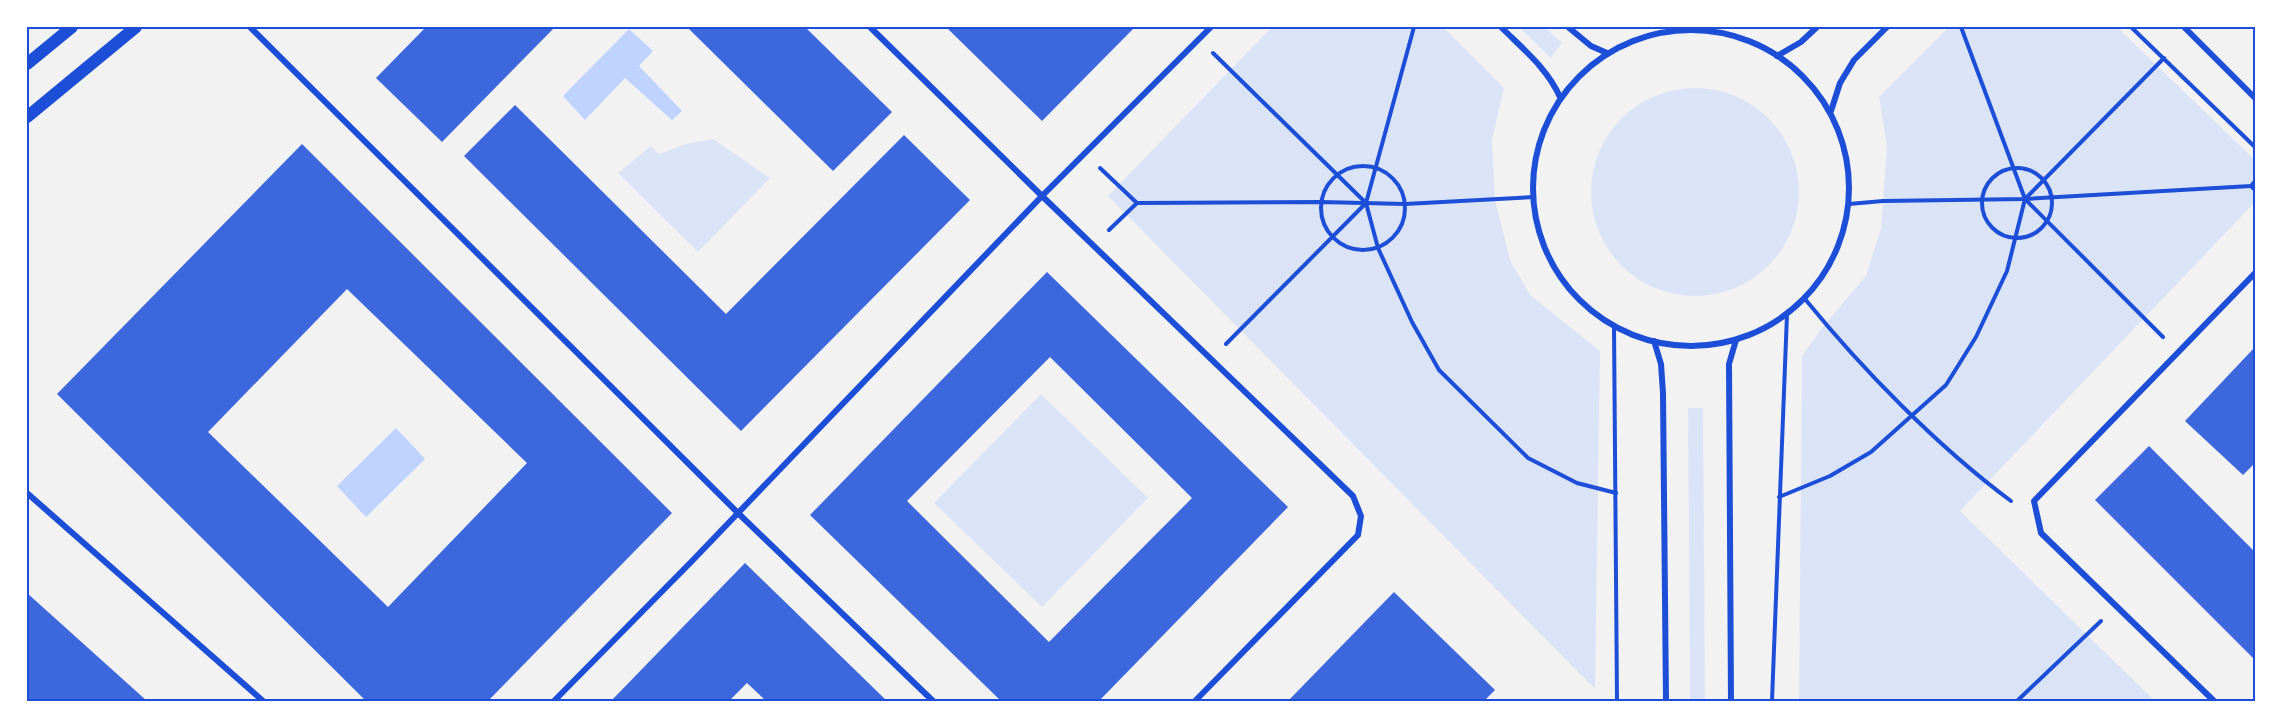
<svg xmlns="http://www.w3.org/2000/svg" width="2283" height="728" viewBox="0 0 2283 728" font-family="'DejaVu Sans',sans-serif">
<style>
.green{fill:#dbe4f7}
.water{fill:#bfd3fe}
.building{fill:#3d67dc;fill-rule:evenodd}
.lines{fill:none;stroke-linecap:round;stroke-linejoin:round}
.path{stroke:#1d4ed8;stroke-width:4}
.minor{stroke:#1d4ed8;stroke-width:6}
.secondary{stroke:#1d4ed8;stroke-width:12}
.neatline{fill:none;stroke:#1d4ed8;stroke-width:2}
</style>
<rect width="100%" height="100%" fill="#f2f2f2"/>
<g class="green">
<polygon points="1272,27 1443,27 1504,88 1492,140 1495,200 1510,260 1530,295 1600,351 1595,689 1108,196"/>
<polygon points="1519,27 1545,27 1562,43 1551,58"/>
<polygon points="1949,27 2117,27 2256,161 2256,201 1960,511 2155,701 1799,701 1802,356 1825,324 1866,276 1881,228 1887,147 1879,97"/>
<circle cx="1695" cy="192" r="104"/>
<polygon points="713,139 770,178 698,252 618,173 651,146 659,154 686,144"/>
<polygon points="1041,394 1148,498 1042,607 934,503"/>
<polygon points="1688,408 1703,408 1705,701 1690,701"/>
</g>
<g class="water">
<polygon points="629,29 653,51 639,66 682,111 672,120 625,78 585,120 563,96"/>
<polygon points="396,428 425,459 366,517 337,486"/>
</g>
<g class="building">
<polygon points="426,27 555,27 442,142 376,78"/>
<polygon points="687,27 805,27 892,112 833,171"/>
<polygon points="946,27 1135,27 1042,121"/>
<polygon points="515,105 726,314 904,135 970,200 741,431 464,156"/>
<path d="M302,144l370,369 -184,188h-122l-309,-307zM347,289l180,174 -139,144 -180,-175z"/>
<path d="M1047,272l241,235 -189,194h-98l-191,-186zM1050,357l142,141 -143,144 -142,-141z"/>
<polygon points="2256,346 2256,462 2243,475 2185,421"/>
<polygon points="2149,446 2256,553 2256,661 2095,500"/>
<polygon points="745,563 887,701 766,701 747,683 729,701 611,701"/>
<polygon points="1394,592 1495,690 1484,701 1288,701"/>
<polygon points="27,593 147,701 27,701"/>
</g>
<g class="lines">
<g class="path">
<polyline points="1414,27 1366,203 1378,248 1412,322 1439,370 1528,458 1577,483 1616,493"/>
<polyline points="2131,27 2256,148"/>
<polyline points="1213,53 1366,203 1226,344"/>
<circle cx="1363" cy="208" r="42"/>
<circle cx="2017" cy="203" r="35"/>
<polyline points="1100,168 1137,203"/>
<polyline points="2251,186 2256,191"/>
<polyline points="1849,204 1883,201 2025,199 2251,186 2256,180"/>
<polyline points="1109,230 1137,203 1321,202 1405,204 1534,197"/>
<path d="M1805,299c57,70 133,148 206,202"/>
<polyline points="1614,326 1617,701"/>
<polyline points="2163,337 2025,199 2164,58"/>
<polyline points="1779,497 1830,476 1871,452 1946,385 1976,337 2007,271 2025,199 1961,27"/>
<polyline points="1772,701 1787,314"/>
<polyline points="2017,701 2101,621"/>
</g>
<g class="minor">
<polyline points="250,27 738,513 933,701"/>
<polyline points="870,27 1042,196 1353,496 1361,516 1358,535 1195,701"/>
<path d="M1501,27c22,22 46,41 59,70"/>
<polyline points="1568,27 1591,46 1607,53"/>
<polyline points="2184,27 2256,99"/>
<circle cx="1691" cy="188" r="158"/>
<polyline points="1777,56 1801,42 1817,27"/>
<polyline points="1831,111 1840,83 1854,60 1887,27"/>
<polyline points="1654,341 1661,364 1663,393 1666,701"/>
<polyline points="27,493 263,701"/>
<polyline points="554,701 693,560 1042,196 1211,27"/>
<polyline points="1731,701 1729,364 1736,340"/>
<polyline points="2214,701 2041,533 2034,501 2256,272"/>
</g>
<g class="secondary">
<polyline points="27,64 72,27"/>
<polyline points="27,117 136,27"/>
</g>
</g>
<rect width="2283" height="728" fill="none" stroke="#ffffff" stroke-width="57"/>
<rect x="28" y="28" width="2226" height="672" class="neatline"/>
</svg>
